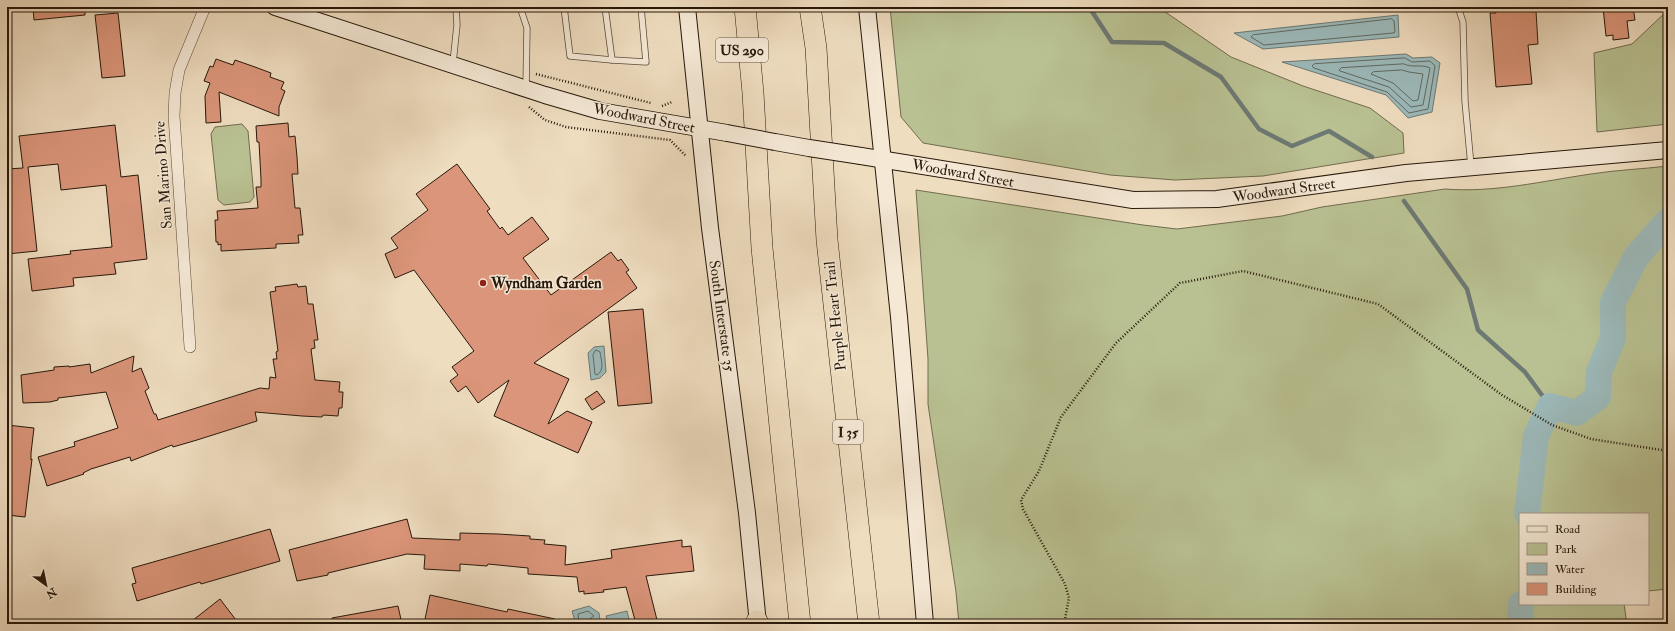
<svg xmlns="http://www.w3.org/2000/svg" width="1675" height="631" viewBox="0 0 1675 631" font-family="'IM FELL Double Pica',serif">
<style>
.green{fill:#b9c192;stroke:#706c4e}
.water{fill:#9cbabb;stroke:#6d7974}
.lines{fill:none;stroke-linecap:round;stroke-linejoin:round}
.shore{stroke:#616962;stroke-width:1}
.stream{stroke:#6d7974;stroke-width:4.5}
.river{stroke:#9cbabb;stroke-width:26}
.building{fill:#db957a;stroke:#26180a}
.lane-casing{stroke:#584938;stroke-width:7}
.street-casing{stroke:#584938;stroke-width:12}
.secondary-casing{stroke:#26180a;stroke-width:18}
.highway-casing{stroke:#26180a;stroke-width:22}
.path{stroke:#26180a;stroke-width:2.5;stroke-dasharray:1 2;stroke-linecap:butt}
.lane{stroke:#f5e9d6;stroke-width:5.5}
.street{stroke:#f5e9d6;stroke-width:11}
.secondary{stroke:#f5e9d6;stroke-width:16}
.highway{stroke:#efddc0;stroke-width:21}
.secondary-bridge-casing{stroke:#26180a;stroke-width:18;stroke-linecap:butt}
.secondary-bridge{stroke:#f5e9d6;stroke-width:16}
.poi-dot{fill:#8f2418;stroke:#f5e9d6;stroke-width:1.5}
.labels{text-anchor:middle;stroke-width:3;stroke-linejoin:round;paint-order:stroke}
.shield{fill:#f5e9d6;stroke:#645747;stroke-width:1}
.shield-label{font-size:14px;font-weight:bold;fill:#26180a}
.street-label{font-size:15px;fill:#26180a;stroke:#f5e9d6}
.poi-label{font-size:15px;font-weight:bold;fill:#26180a;stroke:#f5e9d6;text-anchor:start}
</style>
<rect width="100%" height="100%" fill="#efddc0"/>
<filter id="stains"><feTurbulence type="fractalNoise" baseFrequency=".005" numOctaves="4"/><feColorMatrix values="0 0 0 0 .2 0 0 0 0 .09 0 0 0 0 .02 0 0 0 .5 -.17"/></filter>
<radialGradient id="worn" r=".72"><stop offset=".6" stop-color="#630" stop-opacity="0"/><stop offset="1" stop-color="#630" stop-opacity=".3"/></radialGradient>
<g class="green">
<polygon points="890,7 1158,7 1231,57 1303,86 1370,108 1403,133 1404,153 1263,176 1175,180 1110,175 923,143 901,117"/>
<polygon points="1668,10 1668,124 1597,132 1594,53 1632,44"/>
<polygon points="242,124 248,131 254,197 250,202 224,205 218,200 211,134 215,127"/>
<path d="M1668,166v423l-20,2v-77h-128v90h104l3,20h-668l-3,-32 -28,-188v-45l-12,-169 227,35 34,4 105,-13 40,-9 123,-18c49,4 98,-8 146,-15 25,-4 52,-5 77,-8z"/>
</g>
<g class="water">
<polygon points="1398,15 1399,37 1263,49 1234,33"/>
<polygon points="1406,54 1413,58 1432,57 1440,63 1432,112 1408,118 1386,95 1282,62"/>
<polygon points="604,346 606,372 600,378 591,380 588,353 594,347"/>
<polygon points="589,606 599,613 600,620 585,624 576,624 572,611"/>
<polygon points="627,611 630,624 608,624 606,616"/>
</g>
<g class="lines">
<g class="shore">
<polygon points="1392,19 1394,21 1395,32 1393,33 1264,45 1251,37 1253,35"/>
<polygon points="1405,58 1412,62 1430,61 1435,66 1428,109 1409,113 1387,92 1314,68 1312,66 1314,64"/>
<path d="M1404,64c8,4 18,0 26,4l-7,37 -12,2 -22,-20 -49,-16 -1,-1 2,-2z"/>
<polygon points="1402,70 1409,72 1423,74 1418,100 1413,101 1393,83 1371,74 1373,72"/>
<path d="M596,350l4,2c1,8 5,18 -3,23l-2,-1 -2,-19z"/>
<polyline points="579,624 578,614 588,611 594,616 588,620 588,624"/>
</g>
<g class="stream">
<polyline points="1084,7 1091,10 1112,42 1164,43 1221,77 1259,129 1292,146 1329,131 1372,157"/>
<polyline points="1404,201 1467,289 1478,330 1525,372 1550,406"/>
</g>
<g class="river">
<polyline points="1527,514 1536,436 1550,406 1577,413 1598,397 1599,372 1613,338 1613,302 1636,257 1668,221"/>
<polyline points="1521,604 1520,617 1523,624"/>
</g>
</g>
<g class="building">
<polygon points="33,7 85,7 85,15 34,20"/>
<polygon points="1495,7 1531,7 1532,12 1536,11 1538,44 1528,45 1532,84 1496,87 1490,13 1496,13"/>
<polygon points="1603,7 1633,7 1635,20 1627,21 1629,38 1613,40 1613,35 1606,36"/>
<polygon points="118,13 125,76 102,78 95,15"/>
<polygon points="216,59 233,65 235,60 255,67 271,73 270,77 284,82 281,89 285,91 279,107 279,116 219,92 221,122 206,123 205,96 210,83 204,81 210,66 213,67"/>
<polygon points="288,123 289,137 295,136 297,157 298,174 292,174 295,208 300,208 303,235 298,235 299,243 276,244 276,248 221,251 221,244 218,245 218,242 216,242 215,220 218,220 217,211 258,208 256,187 261,187 261,179 259,142 257,142 256,126"/>
<polygon points="115,125 121,177 138,175 147,259 114,263 116,274 73,278 74,286 32,291 28,259 71,254 70,251 112,247 106,185 61,190 58,164 28,167 37,251 7,254 7,169 23,168 19,136"/>
<polygon points="457,164 490,209 487,211 500,229 502,227 508,235 532,217 549,239 523,258 551,295 611,252 618,261 621,259 629,270 626,272 637,288 534,363 569,379 548,424 567,411 592,422 578,453 494,416 509,380 478,403 466,386 458,392 450,381 458,375 452,367 474,351 414,270 395,278 385,254 398,248 391,238 428,210 416,194"/>
<polygon points="297,284 298,287 306,286 308,304 313,304 318,340 314,340 315,348 311,349 315,380 340,382 339,392 343,392 342,408 339,408 338,416 323,415 322,417 302,416 255,412 257,421 197,440 173,447 172,445 131,461 130,457 91,469 83,473 84,474 47,486 38,457 75,446 74,442 118,428 106,392 58,398 58,400 50,402 23,403 21,375 54,370 54,367 69,366 69,367 90,364 91,373 134,356 132,372 141,368 149,388 145,391 154,414 156,414 158,420 260,388 269,389 270,377 276,378 273,359 277,359 276,352 278,351 270,292 276,291 275,287"/>
<polygon points="643,309 652,403 618,406 608,312"/>
<polygon points="597,391 605,402 592,410 585,399"/>
<polygon points="7,425 34,428 31,453 31,460 32,459 25,517 7,515"/>
<polygon points="407,519 412,538 460,540 460,533 498,534 530,536 530,539 545,540 544,544 566,546 565,565 612,558 611,550 682,540 682,547 691,546 694,571 646,576 658,624 636,624 626,587 603,590 604,592 584,594 584,591 579,592 577,577 528,574 528,568 488,564 487,566 460,564 460,571 424,569 425,555 407,554 328,573 328,575 297,581 289,550"/>
<polygon points="270,529 280,561 201,584 200,582 137,601 132,584 136,583 132,568"/>
<polygon points="430,595 507,612 508,609 555,619 554,624 424,624"/>
<polygon points="220,599 239,624 188,624"/>
<polygon points="398,606 402,624 332,624 332,618"/>
</g>
<g class="lines">
<defs>
<g id="lane">
<polyline points="520,7 527,28 526,88"/>
<polyline points="564,7 570,56 612,60"/>
<polyline points="605,7 612,60 646,62 641,7"/>
<polyline points="1458,7 1463,22 1465,101 1471,166"/>
<polyline points="453,63 457,25 456,7"/>
</g>
<polyline id="street" points="190,347 174,116 175,93 179,70 205,7"/>
<g id="secondary">
<polyline points="275,7 545,95 600,111 727,133"/>
<polyline points="687,7 710,228 747,513 758,624"/>
<polyline points="867,7 899,317 925,624"/>
<polyline points="775,142 809,148"/>
<polyline points="861,156 1133,200 1217,199 1406,173 1668,150"/>
</g>
<g id="highway">
<polyline points="745,7 753,93 762,248 800,624"/>
<polyline points="810,7 816,48 827,240 869,624"/>
<polyline points="757,621 758,624"/>
</g>
</defs>
<use href="#lane" class="lane-casing"/>
<use href="#street" class="street-casing"/>
<use href="#secondary" class="secondary-casing"/>
<use href="#highway" class="highway-casing"/>
<g class="path">
<polyline points="536,74 651,103"/>
<polyline points="662,106 672,102"/>
<polyline points="529,107 545,120 566,127 670,140 686,156"/>
<polyline points="1064,624 1069,598 1065,584 1023,509 1021,500 1039,471 1061,417 1116,343 1180,283 1243,271 1378,304 1502,395 1552,425 1591,439 1668,451"/>
</g>
<use href="#lane" class="lane"/>
<use href="#street" class="street"/>
<use href="#secondary" class="secondary"/>
<use href="#highway" class="highway"/>
<defs>
<g id="secondary-bridge">
<polyline points="727,133 775,142"/>
<polyline points="809,148 861,156"/>
</g>
</defs>
<use href="#secondary-bridge" class="secondary-bridge-casing"/>
<use href="#secondary-bridge" class="secondary-bridge"/>
</g>
<circle class="poi-dot" cx="483" cy="283" r="4"/>
<g class="labels">
<g class="shield">
<rect x="716" y="38" width="52" height="24" rx="3"/>
<rect x="833" y="420" width="30" height="24" rx="3"/>
</g>
<g class="shield-label">
<text x="742" y="55">US 290</text>
<text x="848" y="437">I 35</text>
</g>
<g class="street-label">
<text transform="translate(644 118) rotate(11)" y="5">Woodward Street</text>
<text transform="translate(963 173) rotate(10)" y="5">Woodward Street</text>
<text transform="translate(163 175) rotate(-94)" y="5">San Marino Drive</text>
<text transform="translate(1284 190) rotate(-8)" y="5">Woodward Street</text>
<text transform="translate(722 316) rotate(82)" y="5">South Interstate 35</text>
<text transform="translate(835 316) rotate(-96)" y="5">Purple Heart Trail</text>
</g>
<g class="poi-label">
<text x="491" y="288">Wyndham Garden</text>
</g>
</g>
<rect width="1675" height="631" fill="none" stroke="#efddc0" stroke-width="24"/>
<rect x="8" y="8" width="1659" height="615" fill="none" stroke="#26180a" stroke-width="2"/>
<rect x="12" y="12" width="1651" height="607" fill="none" stroke="#26180a"/>
<rect x="1519" y="513" width="130" height="92" fill="#f5e9d6" stroke="#a29584"/>
<rect x="1527" y="526" width="20" height="6" fill="#f5e9d6" stroke="#a29584"/>
<text x="1555" y="533" font-size="12" fill="#26180a">Road</text>
<rect x="1527" y="543" width="20" height="12" fill="#b9c192" stroke="#a29584"/>
<text x="1555" y="553" font-size="12" fill="#26180a">Park</text>
<rect x="1527" y="563" width="20" height="12" fill="#9cbabb" stroke="#a29584"/>
<text x="1555" y="573" font-size="12" fill="#26180a">Water</text>
<rect x="1527" y="583" width="20" height="12" fill="#db957a" stroke="#a29584"/>
<text x="1555" y="593" font-size="12" fill="#26180a">Building</text>
<g transform="translate(46 585) rotate(147)" stroke="#f5e9d6" stroke-width="3" paint-order="stroke">
<path d="M0-3L7 15L0 10L-7 15Z" fill="#26180a"/>
<text y="-6" font-size="11" font-weight="bold" text-anchor="middle" fill="#26180a">N</text>
</g>
<rect width="100%" height="100%" filter="url(#stains)"/>
<rect width="100%" height="100%" fill="url(#worn)"/>
</svg>
